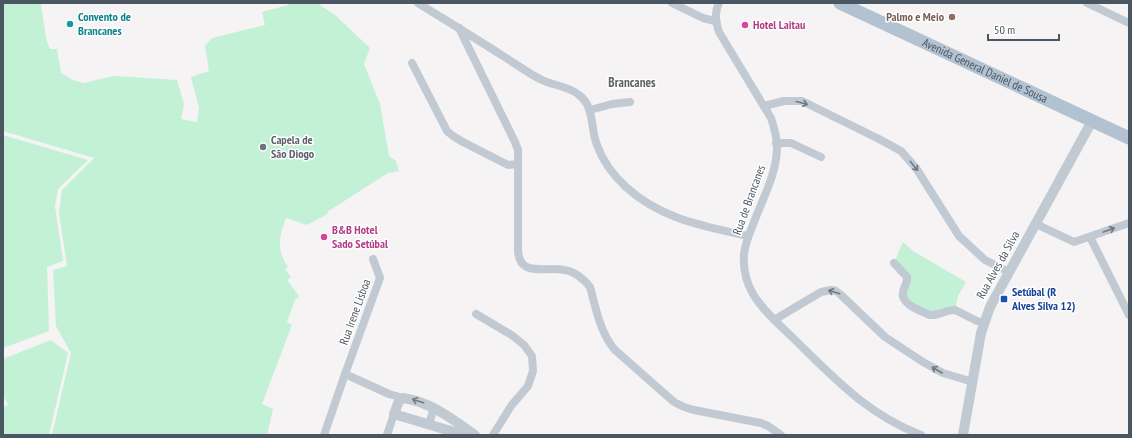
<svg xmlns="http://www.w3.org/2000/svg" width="1132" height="438" viewBox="0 0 1132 438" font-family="'PT Sans Narrow',sans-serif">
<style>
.green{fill:#c3f1d5}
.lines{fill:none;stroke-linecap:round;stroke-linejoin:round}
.minor{stroke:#c1cad2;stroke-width:8}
.tertiary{stroke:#c1cad2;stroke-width:10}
.primary{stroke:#b3c2d1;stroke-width:13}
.oneway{stroke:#6e7983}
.education-dot{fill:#8d6e63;stroke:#fff;stroke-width:1.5}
.culture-dot{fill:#0f9aa8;stroke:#fff;stroke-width:1.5}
.hotel-dot{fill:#d1479c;stroke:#fff;stroke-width:1.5}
.worship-dot{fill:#6b7280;stroke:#fff;stroke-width:1.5}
.transit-dot{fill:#1a4fb4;stroke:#fff;stroke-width:1.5}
.labels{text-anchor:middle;stroke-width:3;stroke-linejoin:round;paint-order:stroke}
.culture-label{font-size:12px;font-weight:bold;fill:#0d838f;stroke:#fff;text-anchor:start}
.education-label{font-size:12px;font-weight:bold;fill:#785e54;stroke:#fff;text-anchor:end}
.hotel-label{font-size:12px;font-weight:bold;fill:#b23c85;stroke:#fff;text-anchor:start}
.street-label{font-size:12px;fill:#4a5661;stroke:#fff}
.worship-label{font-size:12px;font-weight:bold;fill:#5b616d;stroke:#fff;text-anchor:start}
.transit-label{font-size:12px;font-weight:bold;fill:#164399;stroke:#fff;text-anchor:start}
.neighbourhood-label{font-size:13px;font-weight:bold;fill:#5f6368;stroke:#fff}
</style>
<rect width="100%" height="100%" fill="#f5f3f3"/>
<g class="green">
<path d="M3,3h38l5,36 4,10h7l4,24 12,7 10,3 31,-7 63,4 7,24 -3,15 16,3 2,-14 -8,-31 18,-6 -4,-25 7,-8 53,-13 -3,-13 26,-7v-2h29l18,12 35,33 -6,16 16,40 9,52 7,5 3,10 -11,2 -61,39 1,2 -21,11 -21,-7c-7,18 -10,32 2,49l-3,2 6,8 -4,3 12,16 -4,4 -8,22 5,3 -30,79 11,5 -6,26h-215l19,-82 -15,-27 -3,-56 14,-4 -8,-53 3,-23 32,-32 -91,-27z"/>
<polygon points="3,135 88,160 58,189 55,206 63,261 47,267 49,331 3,348"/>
<polygon points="903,242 913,251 966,282 958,296 955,310 934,315 905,301 907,283 894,263"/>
<polygon points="51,340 68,353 49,435 3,435 3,408 8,404 3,396 3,359"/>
</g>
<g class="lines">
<g class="minor">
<path d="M418,3c29,18 57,35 85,53 13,8 26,18 39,24 12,6 27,6 37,15 16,12 11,33 18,50 6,17 16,30 29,42 35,32 77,39 122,49"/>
<polyline points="672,3 703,18 715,21"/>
<path d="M719,3c-5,10 -3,19 0,29l52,86c3,9 6,19 6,29 0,26 -14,51 -23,75 -4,10 -9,21 -10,32 -1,13 2,28 9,40 10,17 27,31 41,45 40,39 73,75 127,96"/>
<polyline points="1087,3 1129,23"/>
<path d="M459,28l56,114 3,8v100c1,28 28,16 46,20 10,1 20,9 26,17 6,21 10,46 25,63l59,52 10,5 10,3 67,13 7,3 13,9"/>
<polyline points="412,63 447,131 453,136 463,142 508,165 518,164"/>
<polyline points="764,106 784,101 802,101 879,139 901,151 916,168 959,236 985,260 1009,272"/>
<polyline points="590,110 612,104 630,102"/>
<polyline points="776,143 791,143 821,157"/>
<polyline points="1036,224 1074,242 1129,223"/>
<polyline points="1090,237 1129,315"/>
<path d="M894,263l13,14c1,6 -3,9 -4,15 -3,12 18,19 27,23 9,1 17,-6 25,-5l22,11 7,2"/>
<polyline points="476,314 513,336 524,345 532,356 533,371 528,386 511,406 493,435"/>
<polyline points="774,320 821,292 831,290 836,291 841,295 885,337 923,362 943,373 973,382"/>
<polyline points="345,374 380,278 373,259"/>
<polyline points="425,423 430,421 434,407"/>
<polyline points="324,435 345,374 389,394 403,398"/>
<polyline points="387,435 394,414"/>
</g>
<g class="tertiary">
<path d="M464,435l-70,-21 5,-13 4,-3c28,4 49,21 72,37"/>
<polyline points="963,435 981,333 990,307 1092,121"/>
</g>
<path class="primary" id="s1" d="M840,3l289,135"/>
</g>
<defs><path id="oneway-shaft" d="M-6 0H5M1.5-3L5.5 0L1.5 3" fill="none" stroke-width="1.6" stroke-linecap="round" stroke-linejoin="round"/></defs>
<g class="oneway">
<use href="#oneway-shaft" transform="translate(802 103) rotate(15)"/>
<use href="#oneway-shaft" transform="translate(914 166) rotate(51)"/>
<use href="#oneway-shaft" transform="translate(1109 230) rotate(-20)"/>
<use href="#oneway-shaft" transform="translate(834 292) rotate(-163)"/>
<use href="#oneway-shaft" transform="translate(937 370) rotate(-150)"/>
<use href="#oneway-shaft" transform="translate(418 401) rotate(-162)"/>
</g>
<circle class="education-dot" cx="952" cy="17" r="4"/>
<circle class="culture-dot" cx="70" cy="24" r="4"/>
<g class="hotel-dot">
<circle cx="745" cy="25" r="4"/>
<circle cx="324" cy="237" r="4"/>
</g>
<circle class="worship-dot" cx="263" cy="147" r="4"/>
<rect class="transit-dot" x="1000" y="295" width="8" height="8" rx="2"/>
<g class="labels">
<g class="culture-label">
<text x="78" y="21">Convento de<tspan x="78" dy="14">Brancanes</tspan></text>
</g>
<g class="education-label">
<text x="944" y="21">Palmo e Meio</text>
</g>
<g class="hotel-label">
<text x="753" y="29">Hotel Laitau</text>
<text x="332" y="234">B&amp;B Hotel<tspan x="332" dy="14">Sado Setúbal</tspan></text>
</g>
<g class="street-label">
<text dy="4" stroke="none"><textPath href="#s1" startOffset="160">Avenida General Daniel de Sousa</textPath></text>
<text transform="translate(749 200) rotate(-70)" y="4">Rua de Brancanes</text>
<text transform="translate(998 265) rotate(-61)" y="4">Rua Alves da Silva</text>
<text transform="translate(355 312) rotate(-70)" y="4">Rua Irene Lisboa</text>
</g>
<g class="worship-label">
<text x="271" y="144">Capela de<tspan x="271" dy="14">São Diogo</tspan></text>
</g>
<g class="transit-label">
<text x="1012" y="296">Setúbal (R<tspan x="1012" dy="14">Alves Silva 12)</tspan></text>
</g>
<g class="neighbourhood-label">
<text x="632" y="87">Brancanes</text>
</g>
</g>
<rect width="1132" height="438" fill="none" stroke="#4a5661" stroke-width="8"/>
<path d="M988 34v6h71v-6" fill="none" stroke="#4a5661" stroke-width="2"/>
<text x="994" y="34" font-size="12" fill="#4a5661" stroke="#ffffff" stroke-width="3" paint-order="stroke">50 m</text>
</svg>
